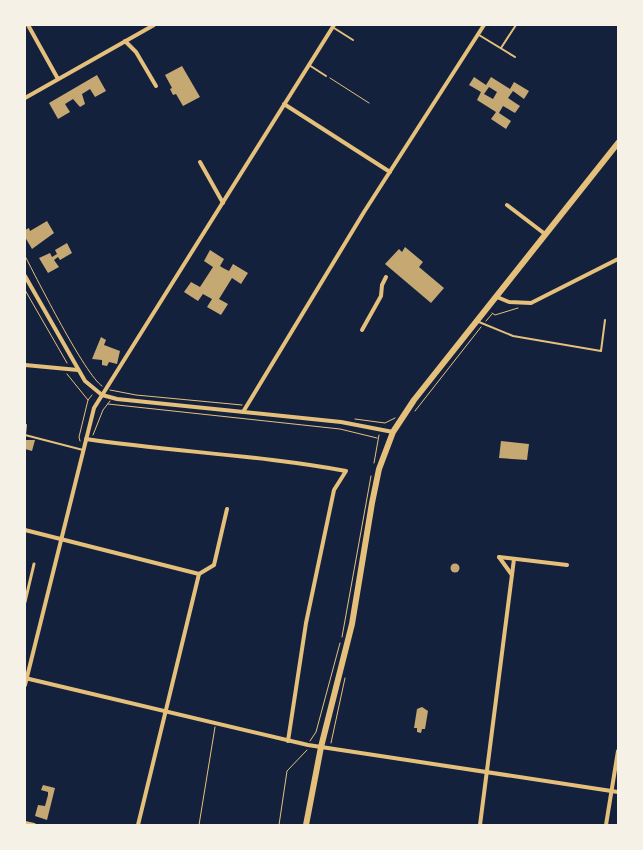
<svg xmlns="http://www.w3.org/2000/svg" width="643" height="850" viewBox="0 0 643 850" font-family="Signika,sans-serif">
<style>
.building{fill:#c6a872;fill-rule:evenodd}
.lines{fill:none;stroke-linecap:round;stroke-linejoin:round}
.path{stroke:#e5c07b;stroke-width:1}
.service{stroke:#e5c07b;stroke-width:2}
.pedestrian{stroke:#e5c07b;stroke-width:3}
.minor{stroke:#e5c07b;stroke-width:4}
.primary{stroke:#e5c07b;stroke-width:6}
</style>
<rect width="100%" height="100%" fill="#14213d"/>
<g class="building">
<polygon points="182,66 200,97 183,106 176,94 173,95 170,89 172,88 165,75"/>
<polygon points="97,75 106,91 95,97 90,89 82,94 85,104 80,107 73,99 65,104 70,112 58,119 49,103"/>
<path d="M474,77l12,8 5,-8 19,12 4,-7 15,9 -5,8 -11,-8 -5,7 12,8 -5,7 -12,-7 -4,7 12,8 -5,8 -15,-10 5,-7 -19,-12 4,-8 -12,-7zM489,87l8,5 -4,7 -9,-5z"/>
<polygon points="47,221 54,233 32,249 25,237 25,230 29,228 30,231"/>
<polygon points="67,243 72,253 60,260 58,257 54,260 59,267 48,273 39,258 50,253 52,257 57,254 55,250"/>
<polygon points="405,247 423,262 419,267 444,288 431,303 385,264 399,249 402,252"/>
<polygon points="210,250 224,259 220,266 223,268 229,271 233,264 248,273 241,284 232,278 219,299 228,304 221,315 207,307 212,299 203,294 198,301 184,292 191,282 200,287 213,267 204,261"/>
<polygon points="101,337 106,340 104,345 120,351 117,364 109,362 107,366 102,365 102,360 92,359"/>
<polygon points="25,440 35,440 32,451 25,449"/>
<polygon points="501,441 529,444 527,460 499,458"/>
<circle cx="455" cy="568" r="4.5"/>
<polygon points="422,707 428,711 425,729 422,729 421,733 417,732 417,728 414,728 417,709"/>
<polygon points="43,785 55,788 47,820 35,816 38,805 45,806 48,795 48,792 41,790"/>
</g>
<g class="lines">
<g class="path">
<polyline points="330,78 369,103"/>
<path d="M25,256c12,23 60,119 77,130"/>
<polyline points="25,290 67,363"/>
<polyline points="492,313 495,315 518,308"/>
<polyline points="486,321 492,314"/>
<polyline points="67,374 88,400"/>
<polyline points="110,390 136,395 242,405"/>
<polyline points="108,404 340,429 377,438"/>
<polyline points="415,411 481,327"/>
<polyline points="355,419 385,423 395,418"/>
<polyline points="93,435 103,410 110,401"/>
<polyline points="80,441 79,437 88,400 92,395"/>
<polyline points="374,463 379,435"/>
<polyline points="342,637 371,476"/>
<polyline points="310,741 316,732 340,643"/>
<polyline points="331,743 345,678"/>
<polyline points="199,825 215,727"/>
<polyline points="279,825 287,771 307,750"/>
</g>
<g class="service">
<polyline points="334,28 353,40"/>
<polyline points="479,35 515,57"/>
<polyline points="501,48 516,25"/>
<polyline points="309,65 326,76"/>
<polyline points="479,322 513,336 601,351 605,320"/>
<polyline points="26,425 25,435 83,450"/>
</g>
<polyline class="pedestrian" points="25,602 34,564"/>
<g class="minor">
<polyline points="28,25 58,79"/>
<polyline points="125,41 136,52 156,86"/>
<polyline points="25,98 154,25"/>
<polyline points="284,104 390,172"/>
<polyline points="200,162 223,203"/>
<polyline points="507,205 545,234"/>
<polyline points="25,276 85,381 102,395 117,399 341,422 393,432"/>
<polyline points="497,297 509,302 531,303 618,259"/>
<polyline points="362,330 381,296 382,285 386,277"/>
<polyline points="25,365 78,370"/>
<polyline points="243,412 364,212 484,25"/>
<path d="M86,439c87,13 174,16 260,32l-12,19 -28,133 -18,118"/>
<polyline points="25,530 199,574"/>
<polyline points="499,557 567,565"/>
<polyline points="499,557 512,575"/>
<polyline points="25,678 308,745 618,792"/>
<polyline points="25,685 94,408 334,25"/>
<polyline points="25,823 34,825"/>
<polyline points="138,825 199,574 214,565 227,509"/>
<polyline points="480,825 514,559"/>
<polyline points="606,825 618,751"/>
</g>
<polyline class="primary" points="306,825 321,747 352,624 372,503 379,469 393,432 414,400 618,143"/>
</g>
<rect width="643" height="850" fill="none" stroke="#f6f1e7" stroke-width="52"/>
</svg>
